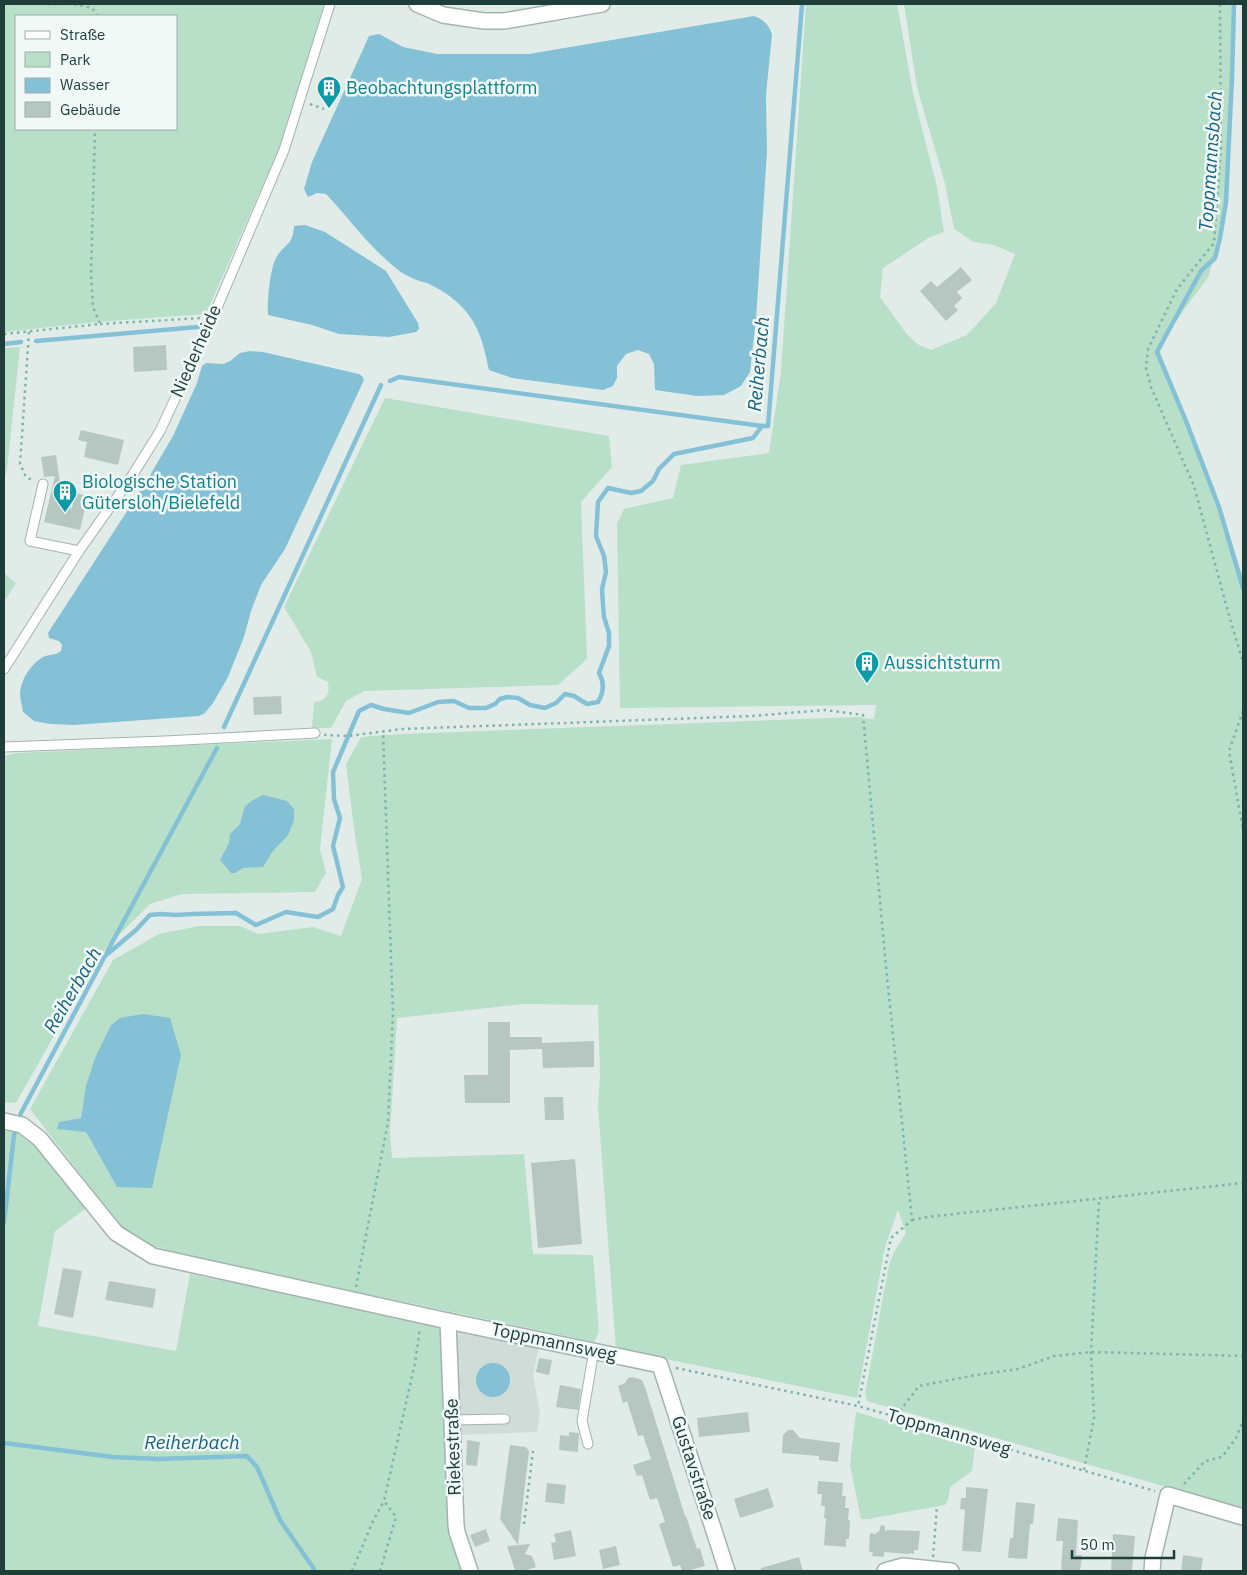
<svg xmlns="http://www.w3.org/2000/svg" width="1247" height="1575" viewBox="0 0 1247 1575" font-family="'IBM Plex Sans',sans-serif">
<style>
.built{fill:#cfdcd8}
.green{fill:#b8dfc7;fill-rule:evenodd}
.water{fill:#84c1d6}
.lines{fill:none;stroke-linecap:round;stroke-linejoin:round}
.stream{stroke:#84c1d6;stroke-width:4.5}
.building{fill:#b6c7c2}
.service-casing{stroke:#a3b4b0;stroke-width:11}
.minor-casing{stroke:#a3b4b0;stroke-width:18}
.path{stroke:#7fb2a8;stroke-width:2.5;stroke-dasharray:2.5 4;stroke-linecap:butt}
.service{stroke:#fff;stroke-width:9}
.minor{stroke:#fff;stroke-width:15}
.labels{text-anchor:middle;stroke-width:5;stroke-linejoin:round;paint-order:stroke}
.culture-label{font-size:18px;fill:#0d838f;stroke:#f1f9f6;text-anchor:start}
.street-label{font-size:18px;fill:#203e39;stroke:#f1f9f6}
.water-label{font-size:19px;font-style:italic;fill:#16627e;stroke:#f1f9f6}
</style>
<rect width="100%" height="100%" fill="#e1ece8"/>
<polygon class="built" points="461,1330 539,1347 533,1375 540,1413 537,1432 458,1435 454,1337"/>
<g class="green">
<path d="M4,4h320l-42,138 -76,172 -110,8 -92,10zM16,16h160v113h-160z"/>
<path d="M806,4h91l16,89 24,94 7,45 -16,6 -45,30 -3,29 26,36 11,11 14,6 36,-15 29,-32 19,-49 -21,-9 -20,-3 -20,-13 -9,-45 -28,-97 -13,-83h329l-5,189 -19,83 -48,65 -1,11 39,97 44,128v932l-376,-108 -2,-7 24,-129 5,-13 12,-19 -8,-23 -13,37 -28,151 -241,-49 -18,-243 2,-31 -2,-70 -74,-1 -127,14 -7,116 2,24 132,-4 9,100 60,1 6,77 -5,10 -440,-93 13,-1 -15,-1 -32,-22 -90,-116 83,-149 46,-26 40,-8h41l18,8 55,-7 28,9 21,-57 -8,-50 -8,-65 15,-27 40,-3 455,-17 18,2 2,-14 -256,3 -3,-184 7,-15 49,-11 8,-33 88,-12 12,-81zM81,1118l36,69 -31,-55 -27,-10z"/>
<polygon points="20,347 7,469 4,480 4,348"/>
<path d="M385,398l224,38 3,31 -31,35 6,157 -29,26 -194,6 -18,10 -15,27h-19l2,-26c13,-1 16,-8 14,-20l-11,-5 -6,-25 -27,-45z"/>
<polygon points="4,573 16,583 4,602"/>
<polygon points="332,739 320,849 326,873 315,892 182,894 150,904 100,954 16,1103 4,1102 4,756 16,753"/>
<polygon points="4,1131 11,1131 22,1135 32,1143 59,1172 88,1207 55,1231 38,1326 176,1351 190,1274 436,1325 442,1332 464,1571 4,1571"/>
<polygon points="856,1412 975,1447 972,1471 950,1487 948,1500 945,1505 868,1519 861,1519 850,1465"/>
</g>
<g class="water">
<path d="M754,16c10,4 14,8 18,18l-6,61 1,57 -11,167 -6,53 -9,14 -17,9 -27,1 -42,-6 -1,-26 -5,-10 -11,-4 -12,4 -9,12v12l-4,8 -10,4 -91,-12 -23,-8c-3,-13 -6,-29 -12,-41 -8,-19 -27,-35 -46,-44 -4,-3 -10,-3 -14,-5 -9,-3 -20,-10 -26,-16 -25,-21 -43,-47 -65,-70l-9,-1 -9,4 -4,-8 8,-27 57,-126 10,-2 24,13 34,7h92z"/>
<path d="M305,225l20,7 61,39 32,52 1,6 -3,3 -27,5 -50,-3 -27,-9 -44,-10c-1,-13 2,-48 9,-59 9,-13 16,-11 17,-30z"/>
<path d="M250,351l13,1 96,22 3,2 2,4 -79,169 -24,36 -10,26 -7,26 -16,40 -15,26 -8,10 -6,3 -125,9 -24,-1 -16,-3 -11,-9c-1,-6 -3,-13 -3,-19 1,-14 11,-29 23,-36 7,-3 11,-1 18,-6l1,-6 -3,-4 -10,-3 -1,-5 98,-151 27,-46 24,-53 5,-17 4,-3 17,1 7,-3 10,-8z"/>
<polygon points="263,795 287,801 294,809 294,820 288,835 272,852 263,867 243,868 235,873 231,873 220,860 229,843 230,834 240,824 245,806 253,800"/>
<polygon points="143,1014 170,1018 181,1055 152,1188 117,1187 86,1132 57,1129 59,1122 81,1118 86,1086 95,1058 111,1025 120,1018"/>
<circle cx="493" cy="1380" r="17"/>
</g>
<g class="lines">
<g class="stream">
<polyline points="1234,4 1232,78 1226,202 1220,238 1215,258 1201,271 1157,352 1186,421 1219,507 1243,588"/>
<polyline points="36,341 198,327"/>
<polyline points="4,344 21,342"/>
<polyline points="390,381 399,377 762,426"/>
<polyline points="224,727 381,385"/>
<polyline points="107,952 217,748"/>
<path d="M4,1222l10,-87 7,-22 84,-157 31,-26 14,-15 11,-1 15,1 17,-1 43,-1 20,12 30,-13 32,5 15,-8 5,-14 5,-8 -10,-41 7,-28 -6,-19 -1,-27 26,-61 12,-6 13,4 25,4 29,-11 16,-1 15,7h17l9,-4 5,-5 7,-2 11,1 12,7 15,3 11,-5 9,-9 9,2 13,8 11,-2c6,-10 7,-19 1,-29l10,-27v-13l-5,-16 -1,-12 -1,-16 4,-17 -2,-16 -8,-20 2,-34 10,-14 23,5 10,-2 12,-10 6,-12 15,-15 79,-16 9,-12h6l34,-422"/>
<polyline points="4,1443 113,1457 159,1459 247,1456 257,1467 280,1520 314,1569 313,1571"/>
</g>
</g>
<g class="building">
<polygon points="961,267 972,280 957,292 962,298 954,306 958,310 946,321 920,291 931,281 937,287"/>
<polygon points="166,345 167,370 134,372 133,347"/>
<polygon points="81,430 124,440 118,465 84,457 87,442 78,440"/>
<polygon points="56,455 61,490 69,492 71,511 76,493 88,496 80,530 44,522 55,476 44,477 41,457"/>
<polygon points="281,696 282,714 254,715 253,697"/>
<polygon points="488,1022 510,1022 510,1037 542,1037 542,1043 594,1041 594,1067 543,1068 542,1049 510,1050 510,1103 465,1103 464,1075 488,1075"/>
<polygon points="544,1097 563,1097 564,1120 545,1120"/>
<polygon points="575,1159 582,1244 538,1248 531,1163"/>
<polygon points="63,1268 82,1271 73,1318 54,1314"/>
<polygon points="109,1281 156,1289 153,1308 105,1300"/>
<polygon points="539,1358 552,1360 549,1375 536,1372"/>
<polygon points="632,1377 642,1380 645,1387 685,1516 686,1516 697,1549 700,1548 705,1566 688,1571 682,1571 680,1565 673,1567 659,1524 665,1522 657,1498 650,1500 642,1475 637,1476 633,1465 651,1459 643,1435 638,1436 627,1401 623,1403 618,1386 625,1383 628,1378"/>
<polygon points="560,1385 581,1389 578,1410 556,1407"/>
<polygon points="748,1412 750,1432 699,1437 697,1418"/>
<polygon points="788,1430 793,1430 800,1438 840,1443 838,1462 819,1460 819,1456 782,1453 783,1435"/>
<polygon points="569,1432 579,1433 578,1452 559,1450 560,1435 569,1436"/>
<polygon points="467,1440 480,1442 477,1466 466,1465"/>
<polygon points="510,1445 526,1447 529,1451 518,1545 500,1519"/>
<polygon points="818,1481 843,1483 842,1496 846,1496 845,1508 849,1508 848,1520 850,1520 849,1539 846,1539 846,1547 824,1545 826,1518 824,1518 825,1506 821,1506 822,1494 817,1494"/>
<polygon points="547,1483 566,1485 564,1504 545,1502"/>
<polygon points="966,1487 988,1489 981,1552 962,1551 965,1510 960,1509 961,1498 966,1498"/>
<polygon points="768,1488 774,1507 740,1518 734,1499"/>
<polygon points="1016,1502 1035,1504 1033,1524 1030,1524 1027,1559 1008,1558 1010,1538 1013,1538"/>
<polygon points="1058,1518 1078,1520 1076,1555 1082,1555 1080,1571 1061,1571 1063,1541 1056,1541"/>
<polygon points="881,1525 885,1526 885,1533 886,1530 920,1531 918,1550 914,1550 914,1554 909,1553 909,1554 884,1552 884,1557 872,1556 873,1552 869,1552 870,1533 876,1534 877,1532 879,1532"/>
<polygon points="486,1529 490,1541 475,1547 470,1535"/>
<polygon points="571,1530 576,1556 554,1560 551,1543 556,1542 554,1534"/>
<polygon points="1113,1534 1135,1536 1132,1571 1111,1571"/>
<polygon points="530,1544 525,1554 532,1556 536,1567 524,1571 515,1570 507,1546"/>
<polygon points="616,1546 620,1565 603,1569 599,1550"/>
<polygon points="1183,1555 1203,1558 1201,1571 1181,1571"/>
<polygon points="799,1557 803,1571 761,1571 761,1568"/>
</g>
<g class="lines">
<defs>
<g id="service">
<polyline points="43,484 30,541 79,551"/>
<polyline points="4,669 79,551 132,476 160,431 213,317 284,150 330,4"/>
<polyline points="4,747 165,741 315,733"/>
<polyline points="452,1420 505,1419"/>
<polyline points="588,1444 582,1421 594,1350"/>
</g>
<g id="minor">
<polyline points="417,4 443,15 484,21 504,21 602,4"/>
<polyline points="4,1121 22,1125 40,1139 116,1233 153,1256 448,1321 660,1365 727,1571"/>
<polyline points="448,1321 456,1525 457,1532 470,1571"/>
<polyline points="885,1571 903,1566 951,1571"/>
<polyline points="1152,1571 1153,1558 1168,1495 1243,1517"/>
</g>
</defs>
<use href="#service" class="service-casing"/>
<use href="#minor" class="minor-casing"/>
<g class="path">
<polyline points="48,4 73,4 92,8 98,16"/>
<polyline points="1220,4 1221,147 1214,243 1177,289 1148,349 1146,368 1151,387 1194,486 1228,612 1243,662"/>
<polyline points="310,104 324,109"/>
<polyline points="100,324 201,318"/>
<polyline points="29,332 20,464 26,477 34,481"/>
<polyline points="4,334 100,324 93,307 91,275 95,129"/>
<polyline points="1243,711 1229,751 1243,830"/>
<polyline points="324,735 348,736 402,729 752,716 825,710 863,715 886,967 912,1220 891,1238 858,1406"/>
<polyline points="912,1220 927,1217 1243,1183"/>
<polyline points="356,1287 388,1122 393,1014 383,732"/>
<polyline points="676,1368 858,1406 1155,1491"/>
<polyline points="896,1416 919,1386 976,1375 1018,1369 1054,1356 1091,1352 1243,1356"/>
<polyline points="1084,1470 1094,1418 1091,1352 1099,1199"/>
<polyline points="1184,1484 1205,1461 1222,1457 1236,1438 1243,1421"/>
<polyline points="524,1524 533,1451"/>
<polyline points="933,1557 937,1506"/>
<polyline points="352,1571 373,1521 384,1501"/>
<polyline points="380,1571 396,1517 384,1501 415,1363 420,1328"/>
</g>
<use href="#service" class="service"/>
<use href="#minor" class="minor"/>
</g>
<defs>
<symbol id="building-pin" viewBox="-11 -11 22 30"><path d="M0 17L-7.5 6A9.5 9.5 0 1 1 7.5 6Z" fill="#0f9aa8" stroke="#f1f9f6"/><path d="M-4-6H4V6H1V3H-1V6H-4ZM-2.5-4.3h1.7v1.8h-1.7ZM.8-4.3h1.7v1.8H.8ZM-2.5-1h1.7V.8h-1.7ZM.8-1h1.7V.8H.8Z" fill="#fff"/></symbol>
</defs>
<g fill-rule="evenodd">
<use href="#building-pin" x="315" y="74" width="28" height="38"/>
<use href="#building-pin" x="51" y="478" width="28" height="38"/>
<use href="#building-pin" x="853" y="649" width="28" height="38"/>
</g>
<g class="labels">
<g class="culture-label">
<text x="346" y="94">Beobachtungsplattform</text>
<text x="82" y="488">Biologische Station<tspan x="82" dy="21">Gütersloh/Bielefeld</tspan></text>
<text x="884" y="669">Aussichtsturm</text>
</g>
<g class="street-label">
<text transform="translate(196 351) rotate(-66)" y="6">Niederheide</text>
<text transform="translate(554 1342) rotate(12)" y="6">Toppmannsweg</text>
<text transform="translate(949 1432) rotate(16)" y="6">Toppmannsweg</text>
<text transform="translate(453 1447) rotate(-92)" y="6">Riekestraße</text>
<text transform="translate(694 1468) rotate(72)" y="6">Gustavstraße</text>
</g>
<g class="water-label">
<text transform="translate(1210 161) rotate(-86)" y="7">Toppmannsbach</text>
<text transform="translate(758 364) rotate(-85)" y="7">Reiherbach</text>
<text transform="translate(72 990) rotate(-60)" y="7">Reiherbach</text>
<text x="192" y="1449">Reiherbach</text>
</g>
</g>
<rect width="1247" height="1575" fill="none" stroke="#203e39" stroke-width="10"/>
<rect x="15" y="15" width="162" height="115" fill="#f1f9f6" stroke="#9daeaa"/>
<rect x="25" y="31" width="25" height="8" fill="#ffffff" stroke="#9daeaa"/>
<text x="60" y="40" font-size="15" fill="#203e39">Straße</text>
<rect x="25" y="52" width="25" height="15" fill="#b8dfc7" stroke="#9daeaa"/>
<text x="60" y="65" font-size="15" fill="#203e39">Park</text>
<rect x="25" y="78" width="25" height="15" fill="#84c1d6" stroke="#9daeaa"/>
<text x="60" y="90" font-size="15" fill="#203e39">Wasser</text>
<rect x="25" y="102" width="25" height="15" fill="#b6c7c2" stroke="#9daeaa"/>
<text x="60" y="115" font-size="15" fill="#203e39">Gebäude</text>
<path d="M1072 1550v8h102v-8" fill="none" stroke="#203e39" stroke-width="2.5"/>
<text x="1080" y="1550" font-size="15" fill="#203e39" stroke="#f1f9f6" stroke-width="4" paint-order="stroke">50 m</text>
</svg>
